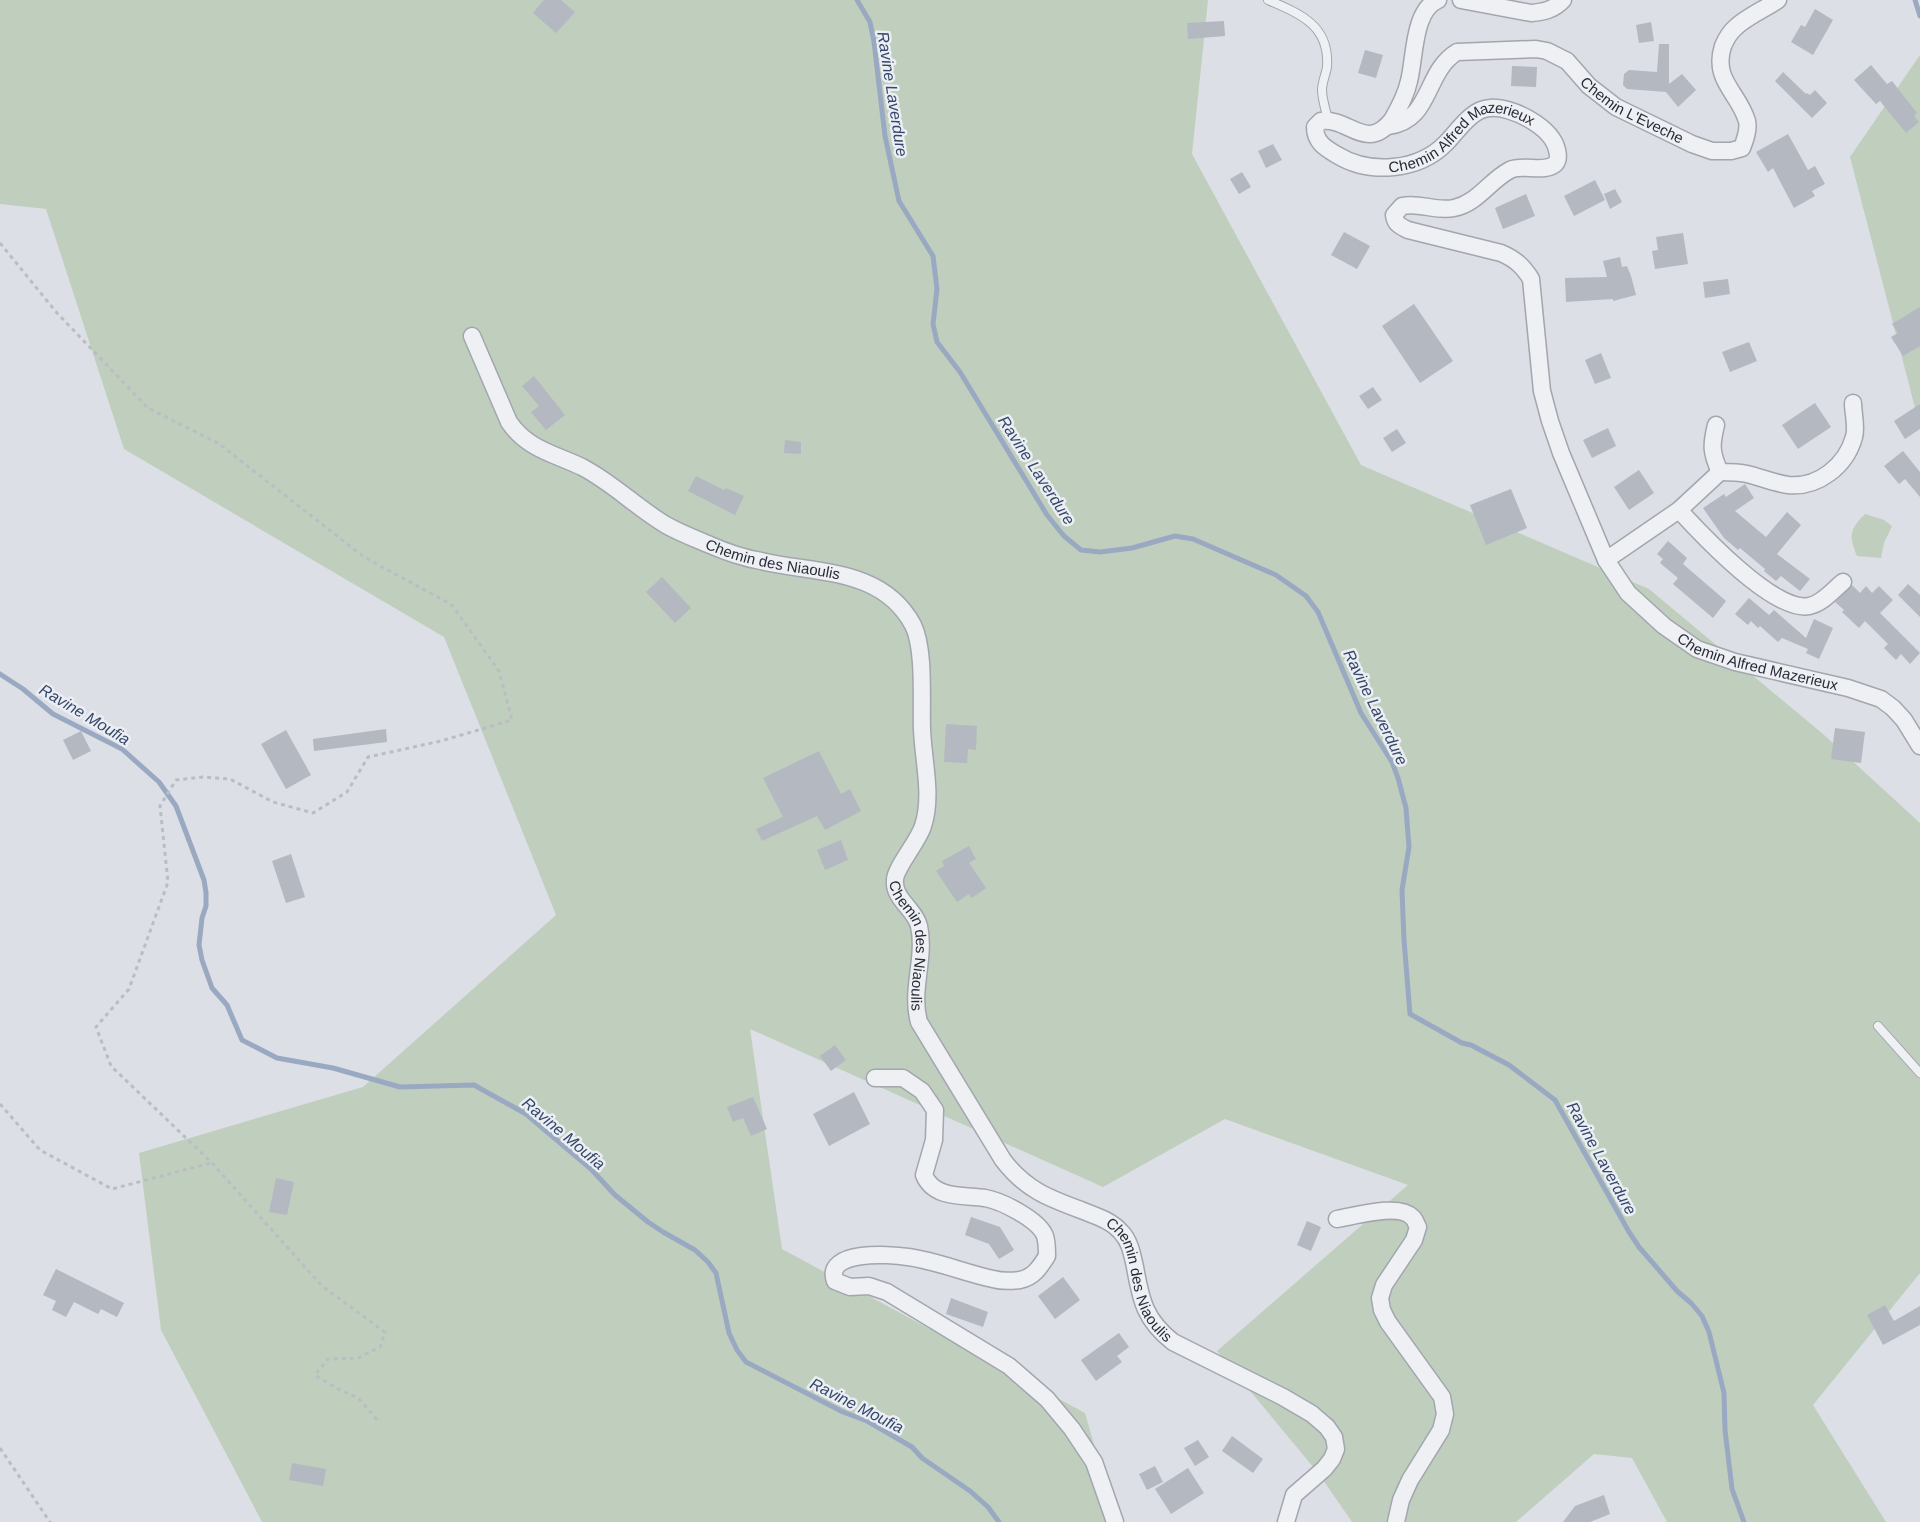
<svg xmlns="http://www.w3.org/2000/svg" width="1920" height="1522" viewBox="0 0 1920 1522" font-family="Arial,sans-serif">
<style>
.green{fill:#c0cebe}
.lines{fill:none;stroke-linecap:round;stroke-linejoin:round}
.stream{stroke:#9aa9c2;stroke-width:5}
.building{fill:#b4b8c1}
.service-casing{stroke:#a2a6ae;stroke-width:10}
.minor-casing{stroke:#a2a6ae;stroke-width:19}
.path{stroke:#bbbdc4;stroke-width:3;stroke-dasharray:4 4;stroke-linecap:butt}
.service{stroke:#eff0f4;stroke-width:8}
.minor{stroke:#eff0f4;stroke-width:16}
.labels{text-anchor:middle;stroke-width:5;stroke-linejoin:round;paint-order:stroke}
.street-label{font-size:15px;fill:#272c3a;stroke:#ebeef3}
.water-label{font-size:16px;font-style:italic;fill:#35476a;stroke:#ebeef3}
</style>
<rect width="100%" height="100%" fill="#dcdfe5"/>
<g class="green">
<polygon points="0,0 1208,0 1192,154 1361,465 1649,589 1823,734 1920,823 1920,1273 1813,1405 1886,1522 1667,1522 1632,1458 1594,1454 1516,1522 1352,1522 1319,1474 1217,1351 1408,1185 1225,1119 1103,1187 750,1029 782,1249 1085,1413 1116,1522 262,1522 161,1330 139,1153 363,1087 556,915 444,637 124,449 46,209 0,204"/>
<polygon points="1920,55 1920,427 1850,157"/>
<path d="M1865,514l19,6 8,6 -8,17 -3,15 -24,-2c-8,-20 -8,-26 8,-42z"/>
</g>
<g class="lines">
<g class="stream">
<polyline points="857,0 870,22 874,42 885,136 899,201 933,256 937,289 933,324 937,342 960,372 1047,515 1064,536 1081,550 1100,552 1132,548 1175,536 1193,539 1276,575 1306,596 1318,612 1361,713 1392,762 1398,778 1406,808 1409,847 1402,890 1404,940 1410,1014 1462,1043 1471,1045 1509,1065 1555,1100 1629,1232 1639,1247 1677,1291 1691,1303 1702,1316 1709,1332 1724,1393 1725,1430 1732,1489 1744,1522"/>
<polyline points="1915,0 1920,16"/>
<polyline points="0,674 23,689 53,714 122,749 159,782 176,806 204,880 206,893 206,906 202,918 199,945 202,960 212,988 227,1005 242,1040 277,1058 333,1068 400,1087 474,1085 526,1114 591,1169 615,1195 648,1222 663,1232 695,1250 708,1262 716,1273 729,1333 737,1350 746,1362 843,1412 867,1421 912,1447 922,1458 970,1491 988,1507 999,1522"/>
</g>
</g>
<g class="building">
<polygon points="544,0 561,0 575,12 556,33 533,13"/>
<polygon points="1815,9 1833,20 1813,55 1791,42 1801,25 1805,27"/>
<polygon points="1224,21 1225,36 1188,39 1187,23"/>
<polygon points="1651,22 1654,41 1639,43 1636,25"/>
<polygon points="1659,44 1669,44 1669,84 1682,74 1696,90 1678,107 1666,92 1627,89 1623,85 1624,74 1629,70 1657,72"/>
<polygon points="1365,50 1383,55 1376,78 1358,73"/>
<polygon points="1871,65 1887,84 1892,81 1917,113 1914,116 1919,122 1906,133 1880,101 1876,104 1854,80"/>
<polygon points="1512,66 1537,67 1536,87 1511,86"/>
<polygon points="1783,72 1806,94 1807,93 1810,95 1815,90 1827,103 1812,118 1775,81"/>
<polygon points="1788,134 1808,170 1815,166 1825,184 1812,191 1815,196 1794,208 1773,168 1768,172 1756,152"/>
<polygon points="1273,144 1282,160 1266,168 1258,151"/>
<polygon points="1242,172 1251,187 1239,194 1230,179"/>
<polygon points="1595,180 1605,200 1574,216 1564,196"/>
<polygon points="1615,189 1622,202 1610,209 1604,194"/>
<polygon points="1526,194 1535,216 1503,229 1495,208"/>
<polygon points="1344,232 1370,246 1357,269 1331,255"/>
<polygon points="1683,233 1688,264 1655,269 1652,251 1658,250 1656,237"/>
<polygon points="1620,257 1622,267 1627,266 1631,276 1636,295 1613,301 1613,299 1566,302 1565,278 1607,277 1603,261"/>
<polygon points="1728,279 1730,294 1705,298 1703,282"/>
<polygon points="1414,304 1453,361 1420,383 1382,326"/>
<polygon points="1920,307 1920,346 1903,356 1891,337 1898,333 1892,324"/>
<polygon points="1749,342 1757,361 1730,372 1722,352"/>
<polygon points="1601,353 1611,378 1595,384 1585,360"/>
<polygon points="534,376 565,415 546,430 531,412 539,406 522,386"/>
<polygon points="1373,387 1382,400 1368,409 1359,396"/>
<polygon points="1815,403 1831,427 1798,449 1782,425"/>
<polygon points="1920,404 1920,429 1905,439 1894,421"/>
<polygon points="1608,428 1616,446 1592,458 1583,440"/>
<polygon points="1397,429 1406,443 1392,452 1383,438"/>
<polygon points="785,440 801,442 801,454 784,453"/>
<polygon points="1903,451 1920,472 1920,497 1905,479 1899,484 1884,466"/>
<polygon points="1639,470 1654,493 1629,510 1614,487"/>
<polygon points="696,476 724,490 726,488 744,496 735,515 688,491"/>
<polygon points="1745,484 1754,498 1735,511 1766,537 1787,512 1801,525 1777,554 1810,579 1800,591 1781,576 1776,581 1764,571 1765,569 1740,548 1738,550 1724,538 1703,508 1724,494 1726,497"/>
<polygon points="1511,489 1527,528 1486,545 1470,505"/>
<polygon points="1668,541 1687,558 1683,564 1726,601 1713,618 1673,584 1678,578 1660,563 1663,559 1657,554"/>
<polygon points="662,577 691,608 675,623 646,592"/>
<polygon points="1908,584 1920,595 1920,617 1898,595"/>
<polygon points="1852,585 1860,593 1866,586 1872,593 1879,586 1893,600 1880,613 1920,653 1910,664 1901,654 1896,660 1884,648 1888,644 1865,621 1859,628 1842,612 1844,610 1835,602"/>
<polygon points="1749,598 1769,615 1774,610 1806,638 1814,619 1833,628 1819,659 1806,653 1808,649 1782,638 1778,642 1760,626 1758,628 1751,621 1748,625 1735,614"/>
<polygon points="946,724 977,726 976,750 968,749 967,763 944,762"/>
<polygon points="1835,728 1865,732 1861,763 1831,759"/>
<polygon points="386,729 387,742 314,751 313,739"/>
<polygon points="286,730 311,775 286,789 261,744"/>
<polygon points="81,731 91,751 73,760 63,740"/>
<polygon points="819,751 841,794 850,789 861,811 825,830 817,816 762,841 756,829 783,817 763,778"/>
<polygon points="841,840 848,860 825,870 817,850"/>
<polygon points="969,846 976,859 969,863 986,888 972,898 969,894 957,902 936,871 944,866 942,861"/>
<polygon points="291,854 305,897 286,903 272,861"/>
<polygon points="835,1045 846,1060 831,1071 820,1056"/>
<polygon points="854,1092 870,1124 829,1146 813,1114"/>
<polygon points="753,1097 767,1129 751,1136 743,1118 733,1122 727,1107"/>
<polygon points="276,1178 294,1182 287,1215 269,1212"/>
<polygon points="971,1217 1000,1227 1014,1250 999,1259 989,1244 965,1235"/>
<polygon points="1307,1221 1321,1227 1311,1251 1297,1245"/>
<polygon points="56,1269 124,1303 117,1317 101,1309 98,1314 74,1302 66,1317 52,1310 56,1301 43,1295"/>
<polygon points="1063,1277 1080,1300 1055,1319 1038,1296"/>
<polygon points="951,1298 988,1312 983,1327 946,1314"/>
<polygon points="1885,1305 1894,1321 1920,1306 1920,1325 1883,1345 1867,1315"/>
<polygon points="1119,1333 1129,1347 1117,1356 1122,1362 1096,1381 1081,1360"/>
<polygon points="1232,1436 1263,1459 1253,1473 1222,1451"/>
<polygon points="1198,1440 1209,1457 1195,1466 1184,1448"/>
<polygon points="292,1463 326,1469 323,1486 289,1480"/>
<polygon points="1155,1466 1163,1482 1147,1490 1139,1474"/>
<polygon points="1188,1468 1204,1493 1171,1514 1155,1489"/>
<polygon points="1604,1495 1610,1514 1590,1522 1563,1522 1575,1506"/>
</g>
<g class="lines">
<defs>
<g id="service">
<path d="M1268,0c33,14 62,26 59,67 -1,7 -5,15 -5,23 0,9 4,21 6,30"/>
<polyline points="1878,1026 1920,1073"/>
</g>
<g id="minor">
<path id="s1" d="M1438,0c-25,10 -23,58 -29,81 -3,14 -10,27 -17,39 -26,33 -43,-3 -71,1l-6,6c0,15 10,21 22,28 33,20 82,16 109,-12 12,-12 25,-34 44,-35 22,-2 62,19 67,42 1,4 2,10 -2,14 -10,9 -32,0 -45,6 -21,11 -32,33 -56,38 -18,4 -34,-6 -52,-2l-8,9c1,9 6,11 14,15l93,23c14,6 22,13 30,26l11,112 8,30 11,32 45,107 22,33 36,33 33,23 38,13 113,26 33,11 12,9 11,12 16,26"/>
<path d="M1461,0l70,13c12,-1 23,-3 32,-13"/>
<path id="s2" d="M1388,126c44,-5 36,-54 69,-74l79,-3 11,2 20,10 22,25 27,21 76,37 20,7h19l11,-3c3,-8 7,-18 5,-27 -8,-28 -35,-41 -24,-75 3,-7 7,-14 13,-19 12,-11 29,-18 42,-27"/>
<path id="s3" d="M472,336l37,86c18,27 46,32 73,45 31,16 55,41 84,58 14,8 30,14 44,20 16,7 34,13 51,16 54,13 121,6 152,64 12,24 8,76 9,104 1,31 11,67 1,97 -5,16 -28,42 -28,54 -2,19 20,29 24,46 7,32 -9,64 0,96l84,138c22,29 45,38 78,50 14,6 30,10 40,22 9,9 11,22 14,35 6,34 10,53 38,75l110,55 29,17 15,13 7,10 2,12 -4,10 -8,10 -30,26 -8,27"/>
<path d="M1716,425c-5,20 -5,28 4,47 9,0 18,0 27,2 13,3 27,9 41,11 30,3 58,-19 66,-48 3,-10 -1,-24 -1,-34"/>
<path d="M1679,510c22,24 96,103 130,96 13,-2 24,-16 34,-24"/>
<polyline points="1606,560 1679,510 1720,472"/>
<path d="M875,1078h28l19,13 13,19 -1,30 -10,35c10,24 39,20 61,23 17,3 54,22 60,38 2,6 2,14 2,20 -7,11 -13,21 -27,24 -8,1 -20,1 -27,-1 -28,-6 -56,-18 -85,-22 -19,-3 -84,-7 -73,24l15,6 19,-1 18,6 122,74 38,33 25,30 22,33 21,60"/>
<path d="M1337,1219c18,-3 62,-16 75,-2 3,2 4,7 6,10l-4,13 -30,45 -4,13 2,12 6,12 54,75 3,17 -4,16 -31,50 -9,20 -5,22"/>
</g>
</defs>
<use href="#service" class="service-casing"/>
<use href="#minor" class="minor-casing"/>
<g class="path">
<polyline points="0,243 57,313 148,408 218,443 364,557 452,605 499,671 512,720 441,741 368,757 347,792 313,813 273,802 230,779 203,777 176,780 160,806 168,882 129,989 96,1027 111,1066 212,1163 322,1286 385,1332 380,1347 358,1358 328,1359 315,1375 336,1388 358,1398 379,1422"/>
<polyline points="0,1104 40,1150 112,1189 211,1163"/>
<polyline points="0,1448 50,1522"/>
</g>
<use href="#service" class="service"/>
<use href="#minor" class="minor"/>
</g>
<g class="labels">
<g class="street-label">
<text dy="5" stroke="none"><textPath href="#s2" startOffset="301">Chemin L'Eveche</textPath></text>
<text dy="5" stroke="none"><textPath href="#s1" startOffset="394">Chemin Alfred Mazerieux</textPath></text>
<text dy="5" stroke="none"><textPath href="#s3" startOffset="396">Chemin des Niaoulis</textPath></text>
<text dy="5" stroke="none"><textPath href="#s1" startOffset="1351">Chemin Alfred Mazerieux</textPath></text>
<text dy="5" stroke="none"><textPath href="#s3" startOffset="890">Chemin des Niaoulis</textPath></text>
<text dy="5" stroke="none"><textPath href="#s3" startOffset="1324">Chemin des Niaoulis</textPath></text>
</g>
<g class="water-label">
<text transform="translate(893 94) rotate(81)" y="6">Ravine Laverdure</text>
<text transform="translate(1037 470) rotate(57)" y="6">Ravine Laverdure</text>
<text transform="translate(1376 707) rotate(64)" y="6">Ravine Laverdure</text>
<text transform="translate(85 714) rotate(31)" y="6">Ravine Moufia</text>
<text transform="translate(564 1133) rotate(40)" y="6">Ravine Moufia</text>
<text transform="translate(1602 1158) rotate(61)" y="6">Ravine Laverdure</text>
<text transform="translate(857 1405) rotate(27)" y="6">Ravine Moufia</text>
</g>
</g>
</svg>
